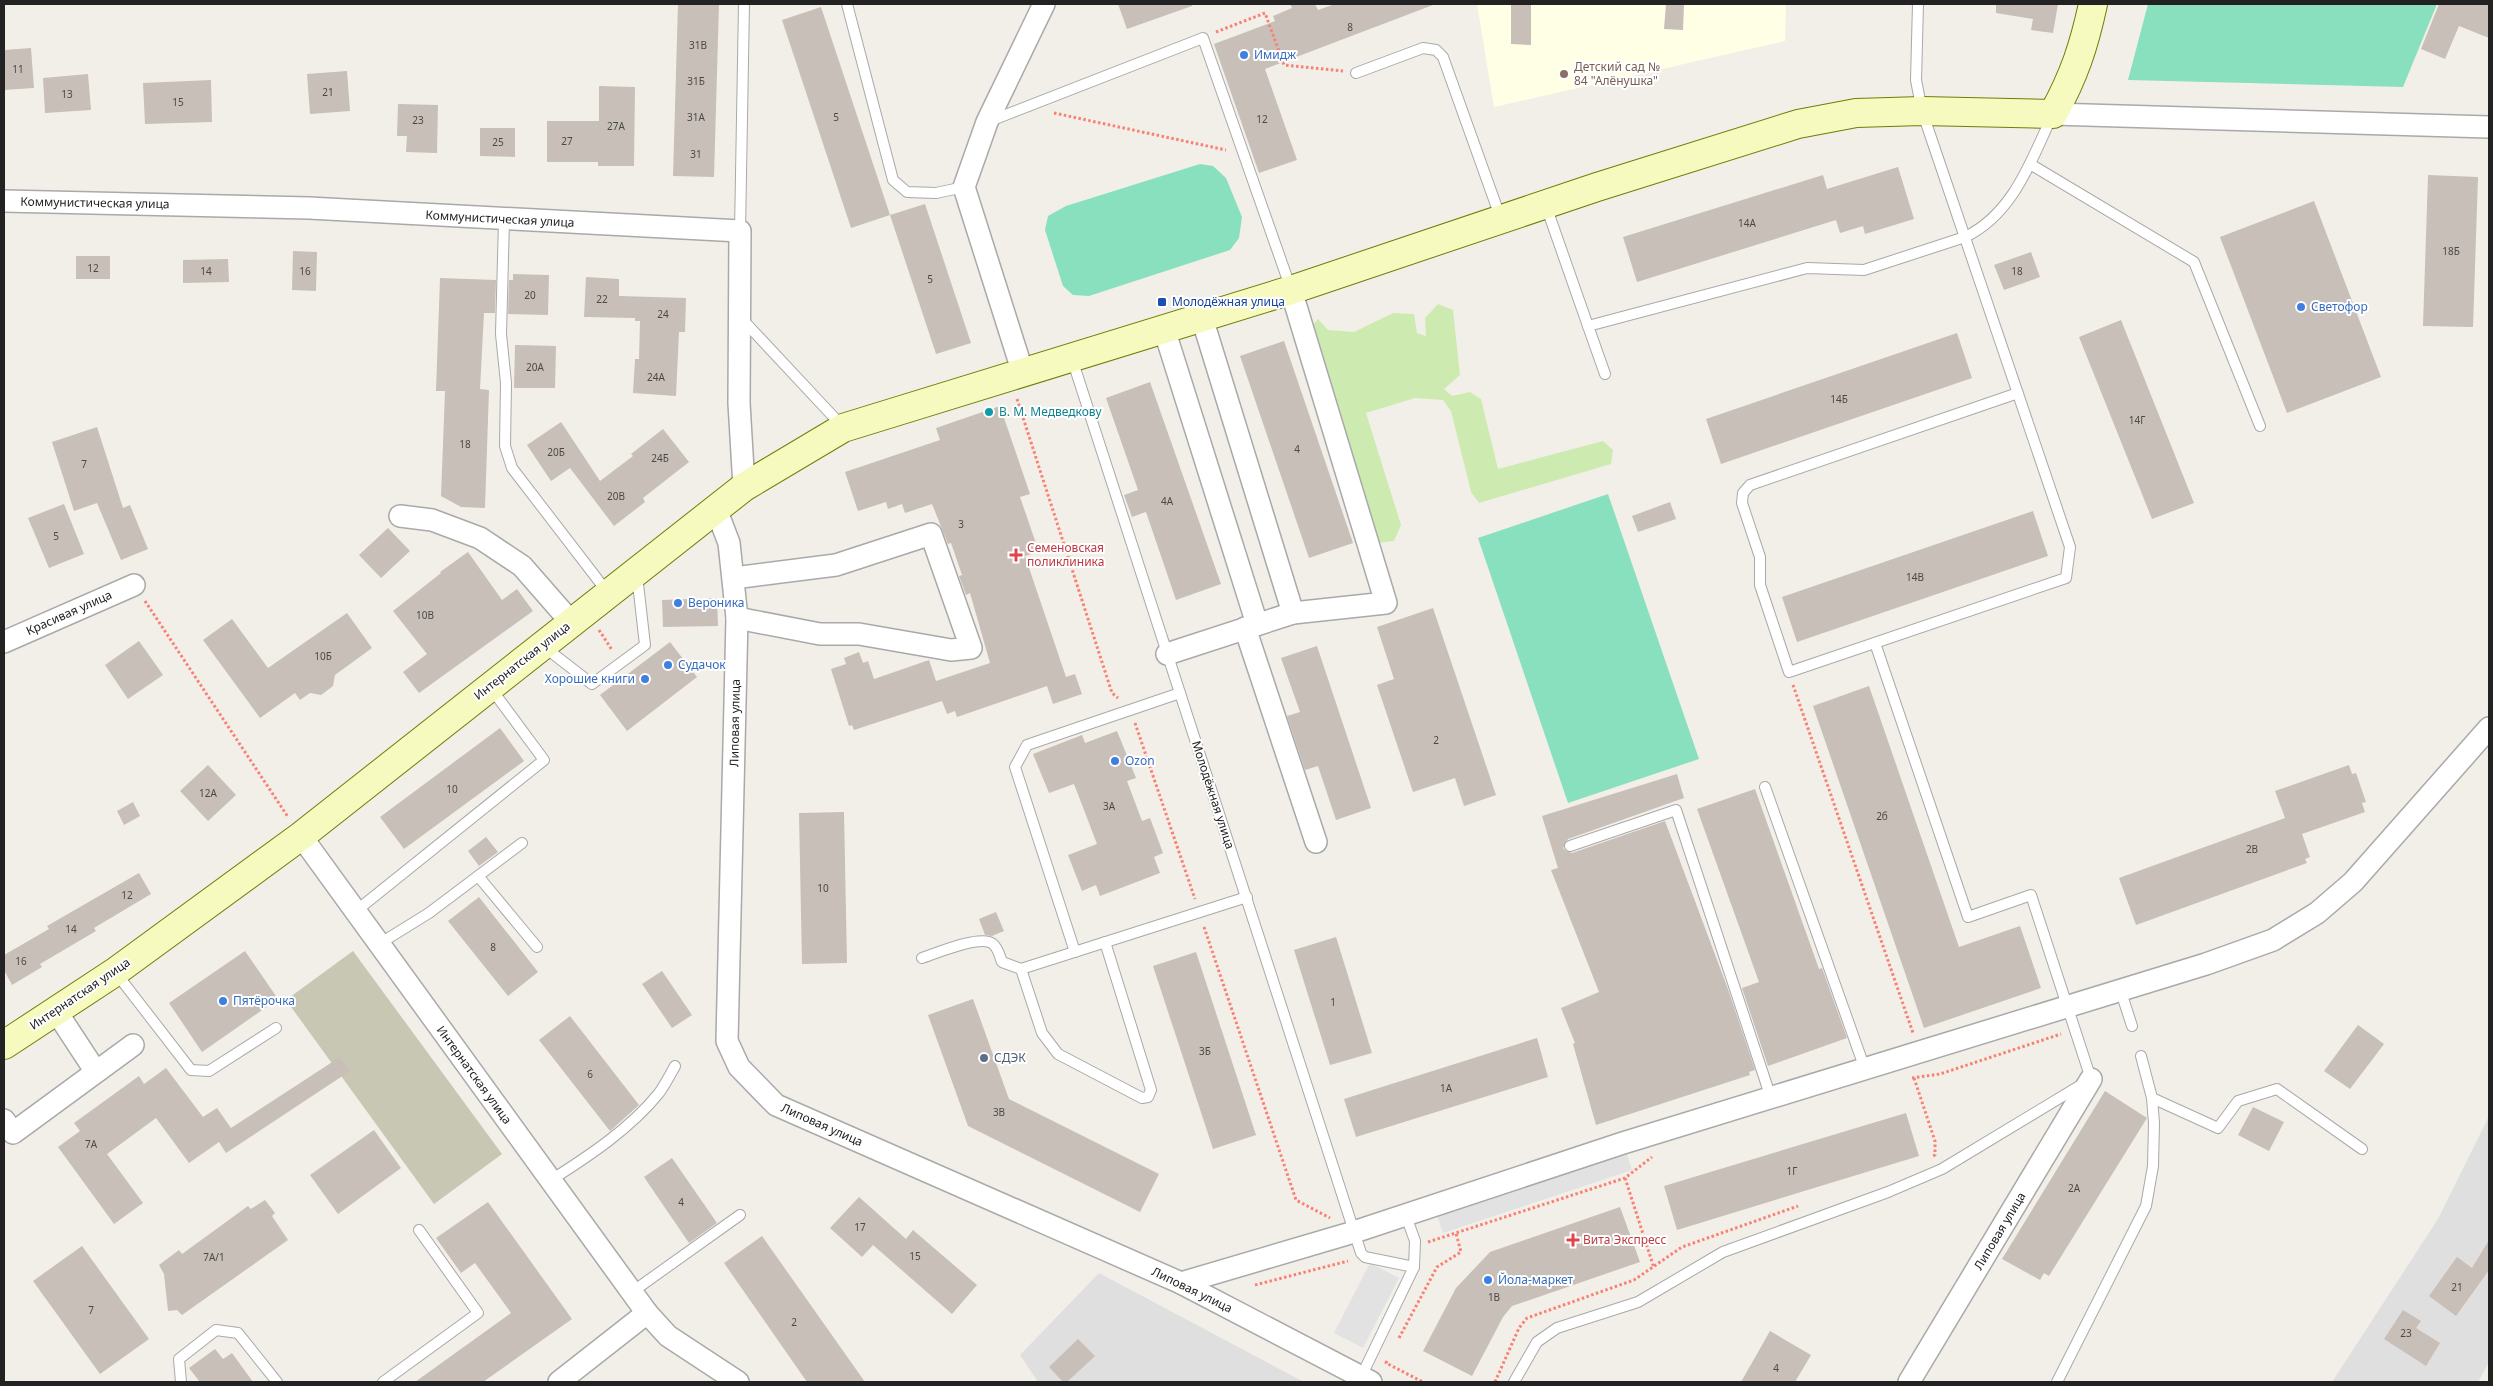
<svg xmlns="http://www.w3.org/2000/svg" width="2493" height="1386" viewBox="0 0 2493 1386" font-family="'Noto Sans',sans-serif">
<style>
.residential{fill:#e0dfdf}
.education{fill:#ffffe5}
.construction{fill:#c7c7b4}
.grass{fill:#cdebb0}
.pitch{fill:#88e0be}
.parking{fill:#e2e2e2}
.building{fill:#c7bfb8}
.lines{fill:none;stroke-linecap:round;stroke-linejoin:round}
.lane-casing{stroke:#a9a9a9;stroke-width:12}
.street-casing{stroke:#a9a9a9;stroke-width:24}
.secondary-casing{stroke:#707d05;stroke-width:30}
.path{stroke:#fa8072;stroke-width:3;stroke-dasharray:2.5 2.5;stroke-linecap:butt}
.lane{stroke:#fff;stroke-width:10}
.street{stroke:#fff;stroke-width:21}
.secondary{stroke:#f7fabf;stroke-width:28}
.shop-dot{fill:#3f7fe0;stroke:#fff;stroke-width:2}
.education-dot{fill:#8d6e63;stroke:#fff;stroke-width:2}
.transit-dot{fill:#1a4fb4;stroke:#fff;stroke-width:2}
.culture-dot{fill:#0f9aa8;stroke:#fff;stroke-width:2}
.health-dot{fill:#e0444e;stroke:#fff;stroke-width:2}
.service-dot{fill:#5c6f8a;stroke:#fff;stroke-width:2}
.labels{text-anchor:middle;stroke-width:4;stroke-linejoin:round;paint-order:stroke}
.number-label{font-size:10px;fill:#4b4948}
.shop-label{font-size:12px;fill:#366cbe;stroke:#fff;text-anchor:start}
.education-label{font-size:12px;fill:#785e54;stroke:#fff;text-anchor:start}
.street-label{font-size:12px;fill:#222;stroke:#fff}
.transit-label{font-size:12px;fill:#164399;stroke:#fff;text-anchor:start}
.culture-label{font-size:12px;fill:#0d838f;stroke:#fff;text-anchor:start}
.health-label{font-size:12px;fill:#be3a42;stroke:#fff;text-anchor:start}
.service-label{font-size:12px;fill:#4e5e75;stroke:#fff;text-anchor:start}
</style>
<rect width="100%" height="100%" fill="#f2efe9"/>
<g class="residential">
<polygon points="2489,1116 2489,1362 2478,1382 2332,1382 2438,1219"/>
<polygon points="1099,1273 1304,1382 1038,1382 1020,1355"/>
</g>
<polygon class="education" points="1477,4 1786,4 1785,41 1494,107"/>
<polygon class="construction" points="353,951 502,1154 434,1204 286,1000"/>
<polygon class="grass" points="1438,304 1453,310 1460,375 1444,389 1452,396 1470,392 1481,399 1498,469 1603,441 1613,450 1611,464 1479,503 1471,492 1451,411 1443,400 1415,398 1366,413 1401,525 1394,541 1377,543 1312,326 1318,319 1328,330 1354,332 1393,313 1414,314 1417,333 1426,336 1425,318"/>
<g class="pitch">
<polygon points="2148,4 2437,4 2403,87 2128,80"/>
<polygon points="1200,164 1213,166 1226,178 1242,217 1239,238 1230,250 1089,296 1073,295 1063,286 1045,230 1048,216 1066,206"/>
<polygon points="1608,494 1699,759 1568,803 1478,538"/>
</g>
<g class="parking">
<polygon points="1623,1143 1632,1170 1443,1233 1434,1207"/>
<polygon points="1370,1263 1399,1278 1363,1348 1334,1333"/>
</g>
<g class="building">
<polygon points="678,4 719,4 714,177 673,176"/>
<polygon points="1118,4 1192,4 1192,6 1127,29"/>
<polygon points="1290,4 1315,4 1318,10 1335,4 1433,5 1265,69 1297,160 1259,173 1214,44 1275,21 1273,16 1292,8"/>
<polygon points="1511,4 1531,4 1531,45 1511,44"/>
<polygon points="1666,4 1684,4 1683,30 1664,29"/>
<polygon points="1996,4 2058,4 2053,33 2031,30 2033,19 1996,13"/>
<polygon points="2439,4 2489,4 2489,38 2459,26 2445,59 2421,49"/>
<polygon points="821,7 890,215 851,228 782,20"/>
<polygon points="31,48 34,88 4,90 4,50"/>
<polygon points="347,71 350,111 310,114 307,74"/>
<polygon points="88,74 91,110 45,113 43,78"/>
<polygon points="211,80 212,122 145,124 143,83"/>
<polygon points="599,86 635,87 634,166 598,166 598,162 547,162 547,121 599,121"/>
<polygon points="398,104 438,105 437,153 406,152 407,136 397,136"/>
<polygon points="480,128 515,128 515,157 480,156"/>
<polygon points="1898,167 1914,219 1865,234 1863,226 1840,233 1836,220 1637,282 1623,237 1823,175 1827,189"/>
<polygon points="2428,175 2478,177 2473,327 2423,326"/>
<polygon points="2314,201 2381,377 2287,413 2220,237"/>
<polygon points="925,204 971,343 936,354 890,215"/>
<polygon points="293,251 317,252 316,291 292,290"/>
<polygon points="2031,252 2040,277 2004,290 1994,265"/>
<rect x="76" y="256" width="34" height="23"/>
<polygon points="228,259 229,282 183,283 183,260"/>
<polygon points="513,274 549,275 548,315 508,314 509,280 513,280"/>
<polygon points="586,277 619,279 619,296 686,298 685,332 679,332 676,396 633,393 635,359 639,359 640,321 635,321 635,318 584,317"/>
<polygon points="440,278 496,280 495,313 484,313 480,389 489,390 485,508 461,507 441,496 445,391 436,391"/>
<polygon points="2121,320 2194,503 2152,519 2079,337"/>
<polygon points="1957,333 1972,378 1721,464 1706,419"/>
<polygon points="1284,341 1353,543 1309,558 1240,356"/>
<polygon points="515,345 556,346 555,388 514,388"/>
<polygon points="1150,382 1221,584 1176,600 1146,512 1132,517 1124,495 1138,490 1106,398"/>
<polygon points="1000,406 1030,494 1020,497 1039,552 1025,556 1066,677 1075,674 1082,694 1053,704 1047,686 957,717 955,711 947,714 942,701 854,730 852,725 849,726 831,669 846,664 844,658 859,652 863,663 868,661 874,679 929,660 936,681 990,663 970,593 966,595 959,576 962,575 951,543 948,544 932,504 905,513 902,504 888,509 886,502 858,511 845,472 940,440 936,428"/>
<polygon points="561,422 600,481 633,456 631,454 663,429 689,462 643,498 645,502 614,526 570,468 551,481 527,445"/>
<polygon points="97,427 123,508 130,505 148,549 121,560 97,503 74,511 52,442"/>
<polygon points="1670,502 1676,519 1638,532 1632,516"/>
<polygon points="64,504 84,554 49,568 28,518"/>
<polygon points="2033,511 2048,556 1797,642 1782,597"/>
<polygon points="388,528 410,551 381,578 359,555"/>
<polygon points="468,552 502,600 517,589 533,611 419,693 403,672 427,654 393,611 441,573 440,572"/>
<polygon points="717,598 718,626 663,627 662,600"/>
<polygon points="1433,608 1496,795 1464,806 1455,778 1413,792 1377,685 1394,679 1377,627"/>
<polygon points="347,613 372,648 335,675 333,686 321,695 310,693 300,700 295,693 260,718 203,640 232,619 268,668"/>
<polygon points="139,641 163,675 128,699 105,665"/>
<polygon points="670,642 697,677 627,731 600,695"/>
<polygon points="1317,646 1371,808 1336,820 1318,766 1305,770 1287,716 1300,712 1281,658"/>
<polygon points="1869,686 1959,947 2020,926 2041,988 1924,1028 1813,706"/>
<polygon points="500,728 524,761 404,849 380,817"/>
<polygon points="1117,731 1136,778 1127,781 1142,821 1150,818 1163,853 1154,857 1160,873 1100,896 1096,885 1082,891 1068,855 1097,844 1074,784 1049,793 1033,754 1082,735 1085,743"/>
<polygon points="208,765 236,795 208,821 180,791"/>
<polygon points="2349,765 2352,774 2356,773 2366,802 2362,803 2365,812 2302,834 2310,857 2305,859 2307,863 2136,925 2119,878 2285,818 2275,791"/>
<polygon points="1677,774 1684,798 1568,839 1563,848 1566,851 1572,853 1665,821 1729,992 1755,1070 1749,1072 1750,1075 1596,1125 1573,1044 1575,1043 1561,1008 1599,992 1551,870 1558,868 1542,816"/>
<polygon points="1755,789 1819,969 1822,968 1847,1038 1768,1066 1742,988 1759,982 1697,809"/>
<polygon points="133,802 140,816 124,825 117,811"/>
<polygon points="844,812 847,963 802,964 799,813"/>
<polygon points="486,837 498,852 479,866 468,851"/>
<polygon points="139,873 151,894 94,928 96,931 40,964 42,967 12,985 4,970 4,955 49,929 47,926"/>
<polygon points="479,897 538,972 508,996 448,921"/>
<polygon points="996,912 1004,931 992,936 985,935 979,919"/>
<polygon points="1336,937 1372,1053 1330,1065 1294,950"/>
<polygon points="245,951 278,999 202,1052 169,1003"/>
<polygon points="1196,952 1256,1135 1213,1149 1153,966"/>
<polygon points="662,971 692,1015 672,1028 642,984"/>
<polygon points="973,999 1009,1099 1159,1174 1140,1212 968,1126 928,1015"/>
<polygon points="570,1016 639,1105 610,1131 539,1040"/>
<polygon points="2358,1025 2384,1044 2350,1089 2324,1071"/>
<polygon points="1537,1038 1548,1077 1356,1137 1344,1099"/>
<polygon points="340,1057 350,1071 226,1153 219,1142 189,1163 156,1118 107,1154 143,1203 114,1224 58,1147 80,1131 74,1123 139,1076 144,1084 166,1068 203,1117 217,1108 231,1128"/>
<polygon points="2105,1091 2147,1118 2049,1276 2044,1273 2040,1280 2002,1259"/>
<polygon points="2253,1107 2284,1122 2269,1151 2238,1135"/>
<polygon points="1906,1113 1919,1156 1677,1230 1664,1186"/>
<polygon points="374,1130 401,1168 338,1214 310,1175"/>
<polygon points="672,1158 717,1223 689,1243 644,1177"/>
<polygon points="859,1197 906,1239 913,1230 977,1285 952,1314 873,1245 862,1257 830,1228"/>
<polygon points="265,1200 275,1213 272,1216 288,1240 182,1315 177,1310 168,1311 164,1274 159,1265 179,1250 182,1254 248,1206 251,1209"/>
<polygon points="488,1202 572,1319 483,1382 415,1382 511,1313 475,1263 461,1273 436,1238"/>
<polygon points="1620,1207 1640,1262 1512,1306 1503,1317 1472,1376 1423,1351 1456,1288 1490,1252"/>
<polygon points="762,1236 865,1382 807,1382 724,1263"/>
<polygon points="2489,1240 2489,1270 2456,1316 2429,1296 2457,1257 2472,1268"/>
<polygon points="82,1246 149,1339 100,1374 33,1281"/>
<polygon points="2403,1310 2421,1321 2416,1328 2440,1343 2426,1366 2384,1339"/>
<polygon points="1770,1331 1811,1355 1795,1382 1741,1382"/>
<polygon points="1078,1339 1095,1356 1067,1382 1063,1382 1049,1367"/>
<polygon points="215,1349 223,1359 232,1353 253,1382 200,1382 189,1368"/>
</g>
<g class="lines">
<defs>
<g id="lane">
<polyline points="847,4 893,180 907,192 936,193 964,187"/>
<polyline points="1918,4 1916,80 1922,111 2070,547 2066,578 1789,672 1760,585 1760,557 1742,503 1743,493 1750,485 2018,393"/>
<polyline points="1356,73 1423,48 1436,50 1443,57 1501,219"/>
<polyline points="990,121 1203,38 1291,289"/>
<polyline points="2030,164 2194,262 2260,426"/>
<path d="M1546,206l42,120 219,-58 57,2 101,-33c48,-23 66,-76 87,-121"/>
<polyline points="504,220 501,334 506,383 505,446 512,468 608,593"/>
<polyline points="740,231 744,4"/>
<polyline points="742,319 843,427"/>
<polyline points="1588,326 1605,374"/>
<polyline points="1072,359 1361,1253 1365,1257 1414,1267"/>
<polyline points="543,646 592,684 645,645 637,575"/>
<polyline points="1765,787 1865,1069"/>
<polyline points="1570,846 1676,810 1771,1098"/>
<polyline points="478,876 537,947"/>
<polyline points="356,911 544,760 490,687"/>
<polyline points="379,944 429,913 522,843"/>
<polyline points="1075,952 1015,767 1027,745 1180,693"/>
<path d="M922,958c15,-5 59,-24 71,-14 5,4 7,13 9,18l19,7 226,-72"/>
<polyline points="1021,969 1042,1033 1058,1054 1142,1098 1148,1097 1151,1090 1105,942"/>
<polyline points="116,973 191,1070 209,1071 276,1028"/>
<polyline points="2120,989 2132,1026"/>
<polyline points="2152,1098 2218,1128 2238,1101 2277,1089 2362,1149"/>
<path d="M551,1180c38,-24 80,-52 108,-87 6,-8 11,-18 16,-27"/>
<polyline points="632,1292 740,1215"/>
<polyline points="1361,1377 1414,1267 1415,1241 1406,1216"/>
<polyline points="181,1382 179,1359 216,1330 238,1333 277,1382"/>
<polyline points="383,1382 478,1313 419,1230"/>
<polyline points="1514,1382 1537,1342 1557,1328 1638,1302 1723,1252 1888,1192 1942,1169 2091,1079 2031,895 1968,917 1875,643"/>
<polyline points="2057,1382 2146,1206 2153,1166 2154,1123 2152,1098 2141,1056"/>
</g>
<g id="street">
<polyline points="2053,114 2489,127"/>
<polyline points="4,201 309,208 740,231 739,403 744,487"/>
<polyline points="1202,318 1293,613 1386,603 1291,290"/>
<polyline points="1164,329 1257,624"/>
<polyline points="1023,373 964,187 987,122 1044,4"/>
<polyline points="716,509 729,543 737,618 727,1041 739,1067 776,1105 1181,1283 1371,1382"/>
<polyline points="400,516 432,520 480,538 522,566 571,622"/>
<polyline points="734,578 836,565 931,534 971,648 951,650 859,634 820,634 737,618"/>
<polyline points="1245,628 1316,842"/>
<polyline points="4,642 134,585"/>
<polyline points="1167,654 1293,613"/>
<polyline points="301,836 647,1313 668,1336 738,1382"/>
<polyline points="56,1011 96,1072"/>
<polyline points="4,1120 13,1133 133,1045"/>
<polyline points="1181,1283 1354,1232 1623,1143 2206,964 2273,940 2317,913 2353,882 2489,728"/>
<polyline points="559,1382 647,1313"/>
<polyline points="1909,1382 2091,1079"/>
</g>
<path id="secondary" d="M4,1045l111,-73 186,-136 443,-349 99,-59 448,-138 306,-103 201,-63 58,-11 66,-2 131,3c21,-38 31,-68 40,-110"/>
</defs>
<use href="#lane" class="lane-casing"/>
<use href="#street" class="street-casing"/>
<use href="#secondary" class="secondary-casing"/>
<g class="path">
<polyline points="1216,32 1265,13 1284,65 1343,71"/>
<polyline points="1054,113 1226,150"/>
<polyline points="1017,399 1112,693 1118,698"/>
<polyline points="145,601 288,817"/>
<polyline points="599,630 612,650"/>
<polyline points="1793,685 1913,1033"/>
<polyline points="1135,723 1195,899"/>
<polyline points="1204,927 1296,1200 1330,1218"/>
<polyline points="1912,1078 1940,1074 2061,1034"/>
<polyline points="1914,1078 1935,1141 1935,1155 1933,1156"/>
<polyline points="1625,1178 1654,1268"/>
<polyline points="1428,1242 1625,1178 1652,1157"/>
<polyline points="1255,1285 1348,1261"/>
<polyline points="1399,1338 1437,1267 1461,1252 1456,1233"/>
<polyline points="1387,1361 1386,1363 1423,1382"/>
<polyline points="1495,1382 1519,1328 1527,1318 1634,1280 1682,1247 1798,1206"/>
</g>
<use href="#lane" class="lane"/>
<use href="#street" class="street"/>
<use href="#secondary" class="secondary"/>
</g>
<g class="shop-dot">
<circle cx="1244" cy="55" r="5"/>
<circle cx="2301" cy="307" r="5"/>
<circle cx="678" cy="603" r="5"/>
<circle cx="668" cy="665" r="5"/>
<circle cx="645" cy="679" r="5"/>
<circle cx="1115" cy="761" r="5"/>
<circle cx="223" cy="1001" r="5"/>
<circle cx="1488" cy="1280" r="5"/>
</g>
<circle class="education-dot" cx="1564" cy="74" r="5"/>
<rect class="transit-dot" x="1157" y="297" width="10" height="10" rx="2.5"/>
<circle class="culture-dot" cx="989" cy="412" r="5"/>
<g class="health-dot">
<path d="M1013.5 547.5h5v5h5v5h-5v5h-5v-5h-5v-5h5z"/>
<path d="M1570.5 1232.5h5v5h5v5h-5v5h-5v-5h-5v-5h5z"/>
</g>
<circle class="service-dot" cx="984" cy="1058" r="5"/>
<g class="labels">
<g class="number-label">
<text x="1350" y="31">8</text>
<text x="698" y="49">31В</text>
<text x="18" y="73">11</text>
<text x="696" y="85">31Б</text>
<text x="328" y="96">21</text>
<text x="67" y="98">13</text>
<text x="178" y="106">15</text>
<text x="696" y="121">31А</text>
<text x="836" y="121">5</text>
<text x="1262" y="123">12</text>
<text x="418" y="124">23</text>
<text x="616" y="130">27А</text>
<text x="567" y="145">27</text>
<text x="498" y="146">25</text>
<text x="696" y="158">31</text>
<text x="1747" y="227">14А</text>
<text x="2451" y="255">18Б</text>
<text x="93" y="272">12</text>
<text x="206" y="275">14</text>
<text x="305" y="275">16</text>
<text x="2017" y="275">18</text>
<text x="930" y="283">5</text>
<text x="530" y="299">20</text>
<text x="602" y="303">22</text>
<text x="663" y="318">24</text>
<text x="535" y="371">20А</text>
<text x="656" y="381">24А</text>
<text x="1839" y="403">14Б</text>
<text x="2137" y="424">14Г</text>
<text x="465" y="448">18</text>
<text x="1297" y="453">4</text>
<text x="556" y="456">20Б</text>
<text x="660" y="462">24Б</text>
<text x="84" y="468">7</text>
<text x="616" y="500">20В</text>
<text x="1167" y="505">4А</text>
<text x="961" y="528">3</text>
<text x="56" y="540">5</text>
<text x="1915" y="581">14В</text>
<text x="425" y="619">10В</text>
<text x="323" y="660">10Б</text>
<text x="1436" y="744">2</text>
<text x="452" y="793">10</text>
<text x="208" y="797">12А</text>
<text x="1109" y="810">3А</text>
<text x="1882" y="820">2б</text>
<text x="2252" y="853">2В</text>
<text x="823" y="892">10</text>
<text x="127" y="899">12</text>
<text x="71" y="933">14</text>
<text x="493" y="951">8</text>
<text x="21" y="965">16</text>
<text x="1333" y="1006">1</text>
<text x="1205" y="1055">3Б</text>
<text x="590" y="1078">6</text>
<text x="1446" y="1092">1А</text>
<text x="999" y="1116">3В</text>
<text x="91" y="1148">7А</text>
<text x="1792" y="1175">1Г</text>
<text x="2074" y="1192">2А</text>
<text x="681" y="1206">4</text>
<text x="860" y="1231">17</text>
<text x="915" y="1260">15</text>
<text x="214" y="1261">7А/1</text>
<text x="2457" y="1291">21</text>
<text x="1494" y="1301">1В</text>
<text x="91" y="1314">7</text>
<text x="794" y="1326">2</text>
<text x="2406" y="1337">23</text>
<text x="1776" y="1372">4</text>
</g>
<g class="shop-label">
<text x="1254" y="59">Имидж</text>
<text x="2311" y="311">Светофор</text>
<text x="688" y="607">Вероника</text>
<text x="678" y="669">Судачок</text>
<text x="635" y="683" text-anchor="end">Хорошие книги</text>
<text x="1125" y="765">Ozon</text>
<text x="233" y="1005">Пятёрочка</text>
<text x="1498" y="1284">Йола-маркет</text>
</g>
<g class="education-label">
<text x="1574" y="71">Детский сад №<tspan x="1574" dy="14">84 "Алёнушка"</tspan></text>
</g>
<g class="street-label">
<text transform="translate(95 203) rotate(1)" y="4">Коммунистическая улица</text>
<text transform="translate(500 219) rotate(3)" y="4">Коммунистическая улица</text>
<text transform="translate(69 613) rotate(-24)" y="4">Красивая улица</text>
<text transform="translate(522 661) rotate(-38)" y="4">Интернатская улица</text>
<text transform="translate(735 723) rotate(-89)" y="4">Липовая улица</text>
<text transform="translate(1213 795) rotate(72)" y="4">Молодёжная улица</text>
<text transform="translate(80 994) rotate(-34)" y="4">Интернатская улица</text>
<text transform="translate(474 1075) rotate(54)" y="4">Интернатская улица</text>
<text transform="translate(822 1125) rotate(24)" y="4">Липовая улица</text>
<text transform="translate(2000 1231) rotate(-59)" y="4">Липовая улица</text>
<text transform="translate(1192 1290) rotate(26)" y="4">Липовая улица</text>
</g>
<g class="transit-label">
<text x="1172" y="306">Молодёжная улица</text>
</g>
<g class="culture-label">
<text x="999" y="416">В. М. Медведкову</text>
</g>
<g class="health-label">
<text x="1027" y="552">Семеновская<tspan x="1027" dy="14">поликлиника</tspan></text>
<text x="1583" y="1244">Вита Экспресс</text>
</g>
<g class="service-label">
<text x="994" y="1062">СДЭК</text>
</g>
</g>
<rect width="2493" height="1386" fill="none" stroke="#222222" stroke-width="10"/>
</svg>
